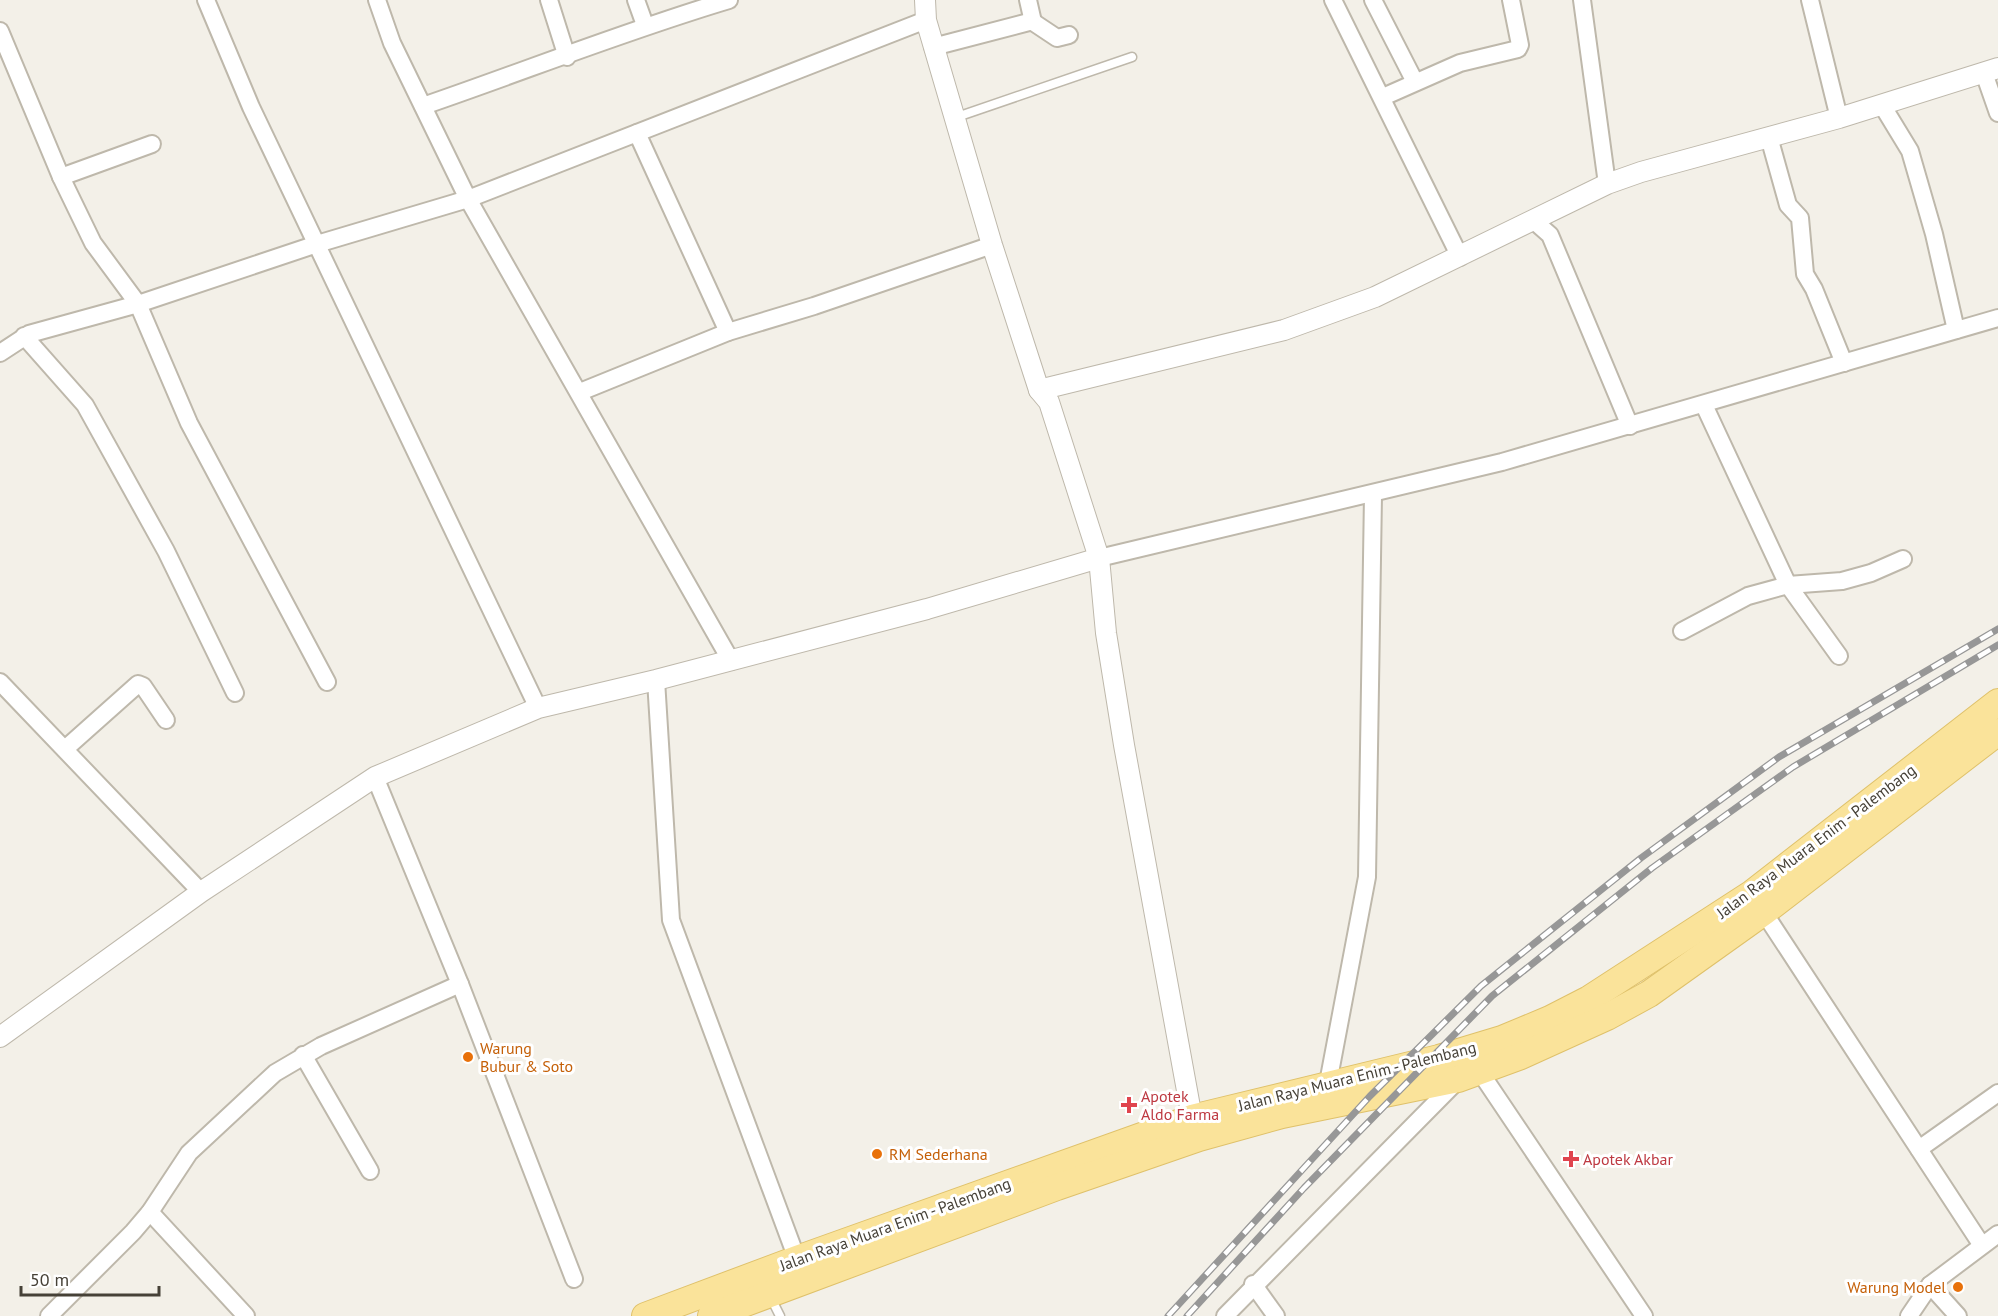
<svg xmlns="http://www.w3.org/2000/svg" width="1998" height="1316" viewBox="0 0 1998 1316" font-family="'PT Sans',sans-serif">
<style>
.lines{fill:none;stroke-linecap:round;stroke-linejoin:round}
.service-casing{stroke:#beb8ab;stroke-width:11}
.minor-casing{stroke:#beb8ab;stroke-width:20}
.tertiary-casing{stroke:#beb8ab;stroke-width:22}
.primary-casing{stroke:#dfc16a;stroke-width:28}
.service{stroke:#fff;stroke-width:8}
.minor{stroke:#fff;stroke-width:16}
.tertiary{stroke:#fff;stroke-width:20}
.primary{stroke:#fae39a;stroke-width:26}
.rail-casing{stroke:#979797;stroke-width:7}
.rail{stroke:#fff;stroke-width:4.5;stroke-dasharray:14;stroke-linecap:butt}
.food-dot{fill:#e8710a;stroke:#fff;stroke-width:2}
.health-dot{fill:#e0444e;stroke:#fff;stroke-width:2}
.labels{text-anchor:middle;stroke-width:6;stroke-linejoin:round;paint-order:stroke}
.street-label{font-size:16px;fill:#464137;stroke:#fff}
.food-label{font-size:16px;fill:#c56008;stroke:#fff;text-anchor:start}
.health-label{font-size:16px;fill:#be3a42;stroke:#fff;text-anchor:start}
</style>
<rect width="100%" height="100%" fill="#f3f0e8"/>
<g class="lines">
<defs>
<g id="service">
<polyline points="954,118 1132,57"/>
<polyline points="771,1298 780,1316"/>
</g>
<g id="minor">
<polyline points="206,0 251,107 538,708"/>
<polyline points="377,0 392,43 468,199 731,661"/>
<polyline points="549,0 567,57"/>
<polyline points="636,0 645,25"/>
<polyline points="1028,0 1033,22"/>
<polyline points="1333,0 1460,257"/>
<polyline points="1373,0 1415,82"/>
<polyline points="1582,0 1607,184"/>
<polyline points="1810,0 1839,118"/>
<polyline points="0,31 61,177 93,243 138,304 189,423 327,682"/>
<polyline points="933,47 1029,22 1033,22 1057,38 1069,35"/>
<polyline points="1984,73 1998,113"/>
<polyline points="1383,97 1460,63 1518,49 1520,45 1511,0"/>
<polyline points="1882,105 1910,151 1934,234 1956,330"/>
<path d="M423,106c102,-35 202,-75 306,-106"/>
<polyline points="637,133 728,332"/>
<polyline points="1769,137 1788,205 1800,218 1805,274 1814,289 1844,363"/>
<polyline points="61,177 152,144"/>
<polyline points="1533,220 1550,235 1630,426"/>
<polyline points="24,336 85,405 166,551 235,693"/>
<polyline points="0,353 29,334 138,304 317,244 468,199 926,20"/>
<polyline points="580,392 728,332 814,306 992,245"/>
<polyline points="1704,405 1788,585 1839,656"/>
<polyline points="1099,558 1502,462 1998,318"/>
<polyline points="1682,631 1748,596 1788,585 1842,581 1871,573 1903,559"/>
<polyline points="656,680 671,920 797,1259"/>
<polyline points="0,682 201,892"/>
<polyline points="65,749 138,684 143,686 166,720"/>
<polyline points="375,777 460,984 574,1279"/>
<polyline points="1759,905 1981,1244"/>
<polyline points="303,1055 370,1171"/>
<polyline points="1480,1072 1644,1316"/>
<polyline points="1328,1083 1367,877 1373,495"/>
<polyline points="1919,1149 1998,1093"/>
<polyline points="150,1212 246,1316"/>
<polyline points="1253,1284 1276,1316"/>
<polyline points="1930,1285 1958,1316"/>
<polyline points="49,1316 133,1232 150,1212 189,1153 275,1073 321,1046 460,984"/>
<polyline points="1225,1316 1458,1080"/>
<polyline points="1909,1316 1930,1285 1998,1234"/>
</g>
<g id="tertiary">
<polyline points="925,0 926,20 992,245 1039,390 1049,402 1099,558 1106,633 1124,745 1192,1118"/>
<polyline points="1039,390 1284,330 1375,297 1607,184 1641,172 1839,118 1998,68"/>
<polyline points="0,1037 201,892 375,777 538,708 656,680 927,609 1099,558"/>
</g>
<g id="primary">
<polyline points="645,1316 797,1259 1192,1118 1439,1058 1502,1039 1550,1019 1589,999 1751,894 1998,702"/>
<polyline points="711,1316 1057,1187 1199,1138 1282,1115 1458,1079 1521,1056 1607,1017 1649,994 1764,912 1998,732"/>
</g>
</defs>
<use href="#service" class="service-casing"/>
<use href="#minor" class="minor-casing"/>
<use href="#tertiary" class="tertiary-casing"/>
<use href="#primary" class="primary-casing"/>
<use href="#service" class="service"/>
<use href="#minor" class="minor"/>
<use href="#tertiary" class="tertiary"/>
<use href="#primary" class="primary"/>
<defs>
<g id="rail">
<polyline points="1168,1316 1370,1096 1481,986 1641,858 1779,757 1998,629"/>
<polyline points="1187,1316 1304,1188 1492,996 1652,868 1793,767 1998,645"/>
</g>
</defs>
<use href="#rail" class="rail-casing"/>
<use href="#rail" class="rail"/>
</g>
<g class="food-dot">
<circle cx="468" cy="1057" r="6"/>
<circle cx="877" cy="1154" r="6"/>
<circle cx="1958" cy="1287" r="6"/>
</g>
<g class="health-dot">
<path d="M1126 1096h6v6h6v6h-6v6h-6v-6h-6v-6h6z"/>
<path d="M1568 1150h6v6h6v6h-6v6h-6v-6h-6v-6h6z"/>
</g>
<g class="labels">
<g class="street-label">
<text transform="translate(1816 841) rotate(-37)" y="6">Jalan Raya Muara Enim - Palembang</text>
<text transform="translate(1357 1076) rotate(-14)" y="6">Jalan Raya Muara Enim - Palembang</text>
<text transform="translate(895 1224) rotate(-20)" y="6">Jalan Raya Muara Enim - Palembang</text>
</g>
<g class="food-label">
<text x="480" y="1054">Warung<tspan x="480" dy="18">Bubur &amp; Soto</tspan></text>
<text x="889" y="1160">RM Sederhana</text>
<text x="1946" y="1293" text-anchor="end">Warung Model</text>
</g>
<g class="health-label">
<text x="1141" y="1102">Apotek<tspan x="1141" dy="18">Aldo Farma</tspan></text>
<text x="1583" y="1165">Apotek Akbar</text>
</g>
</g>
<path d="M21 1286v9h138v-9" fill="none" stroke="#464137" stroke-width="3"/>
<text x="30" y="1286" font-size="18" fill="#464137" stroke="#ffffff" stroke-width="4.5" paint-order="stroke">50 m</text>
</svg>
